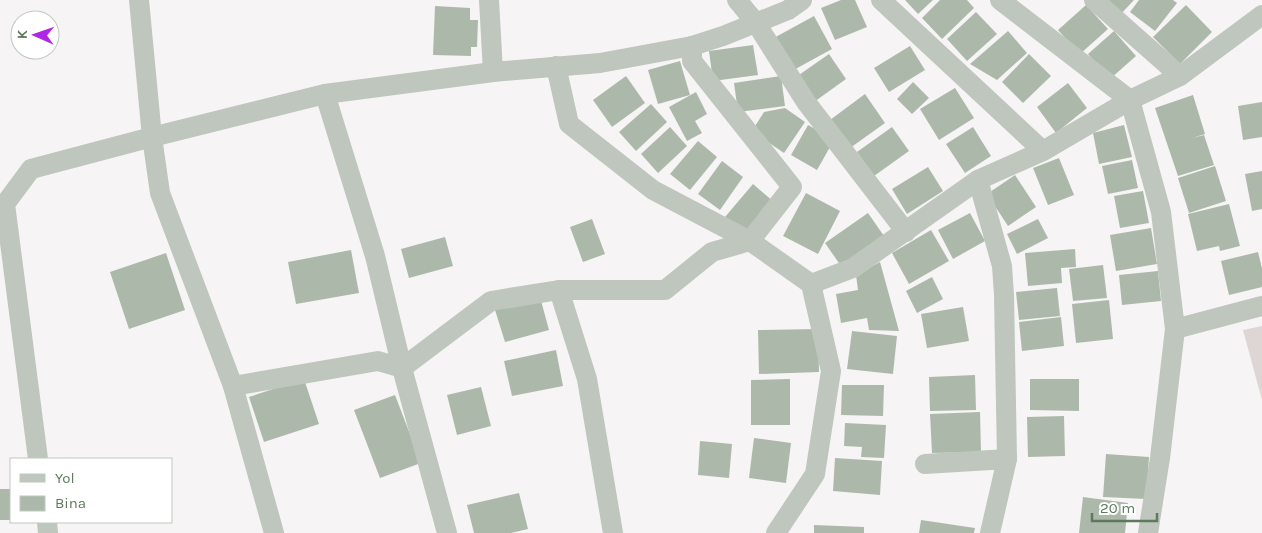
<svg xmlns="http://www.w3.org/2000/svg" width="1262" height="533" viewBox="0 0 1262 533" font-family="Karla,sans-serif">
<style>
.green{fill:#ded6d5}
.building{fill:#acb9aa}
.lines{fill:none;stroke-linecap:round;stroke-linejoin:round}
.minor{stroke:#bec6bd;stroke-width:20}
</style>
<rect width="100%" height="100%" fill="#f7f4f5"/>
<polygon class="green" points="1262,326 1262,400 1243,330"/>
<g class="building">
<polygon points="841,0 855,0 867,27 835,40 821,8"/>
<polygon points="905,0 933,0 918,14"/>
<polygon points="940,0 967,0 974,8 942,39 922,18"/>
<polygon points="1102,0 1134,0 1119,16"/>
<polygon points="1139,0 1173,0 1177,3 1155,31 1130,12"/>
<polygon points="1086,5 1108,29 1080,54 1058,30"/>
<polygon points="1186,5 1212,32 1180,64 1153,37"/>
<polygon points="435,6 470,8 470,20 478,20 477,47 471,47 471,56 433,55"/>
<polygon points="976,12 997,34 967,61 947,39"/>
<polygon points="814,16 832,49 790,72 772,39"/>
<polygon points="1008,31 1027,53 997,80 970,64"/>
<polygon points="1114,31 1136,56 1110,79 1088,54"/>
<polygon points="753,45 758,75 713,81 709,51"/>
<polygon points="910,46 925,70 889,92 874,68"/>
<polygon points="829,54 846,79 814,102 796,77"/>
<polygon points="1029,54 1051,76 1023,103 1002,82"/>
<polygon points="680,61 690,95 658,104 648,70"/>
<polygon points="626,76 645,103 612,127 593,100"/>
<polygon points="781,76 785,106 738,112 734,83"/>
<polygon points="913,82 929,98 912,114 897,99"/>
<polygon points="1068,83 1087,108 1056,133 1037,107"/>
<polygon points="955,88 974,118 939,140 920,109"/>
<polygon points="696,92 707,114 695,121 702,133 687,141 669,107"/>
<polygon points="865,94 885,123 850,148 830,120"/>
<polygon points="1193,95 1205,134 1192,138 1204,135 1214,165 1178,176 1155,108"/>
<polygon points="1262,102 1262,137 1243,140 1238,106"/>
<polygon points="651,104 667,122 636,151 619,132"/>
<polygon points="785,108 805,122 784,153 752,131 764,112"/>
<polygon points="808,125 834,140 817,170 791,155"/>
<polygon points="1124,125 1132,157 1099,164 1093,133"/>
<polygon points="670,127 687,146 658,173 641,154"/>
<polygon points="892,127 909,151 874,176 857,152"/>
<polygon points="973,127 991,156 965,173 946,144"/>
<polygon points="698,141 717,157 690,190 670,174"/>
<polygon points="1059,158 1074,195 1048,205 1033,168"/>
<polygon points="1132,160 1138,188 1108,194 1102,166"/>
<polygon points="722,161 743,177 720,210 698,194"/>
<polygon points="1215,166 1226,201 1189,213 1178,178"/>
<polygon points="928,167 943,191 907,214 892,189"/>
<polygon points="1262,171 1262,209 1252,211 1245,174"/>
<polygon points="1015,175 1036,207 1008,226 987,194"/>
<polygon points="753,184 774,202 747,235 725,217"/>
<polygon points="1143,191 1149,223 1120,228 1114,196"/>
<polygon points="806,193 840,211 818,254 783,236"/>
<polygon points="1229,204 1240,246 1220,251 1219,246 1197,251 1188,214"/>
<polygon points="868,213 884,236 841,266 825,243"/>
<polygon points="970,213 985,241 953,259 938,230"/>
<polygon points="592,219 605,254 583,262 570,227"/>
<polygon points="1038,219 1048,238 1017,254 1007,234"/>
<polygon points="1151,228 1157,264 1116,271 1110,235"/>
<polygon points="931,230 949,261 909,284 892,253"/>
<polygon points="445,237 453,266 409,278 401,249"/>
<polygon points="1075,249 1076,267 1061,268 1062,283 1028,286 1025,253"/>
<polygon points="351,250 359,293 296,304 288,262"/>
<polygon points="1258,252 1262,268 1262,287 1229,295 1221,261"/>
<polygon points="166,253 185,310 129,329 110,272"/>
<polygon points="880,262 899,331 869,330 867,318 841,323 836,294 858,290 856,275"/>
<polygon points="1103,265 1107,298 1073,301 1069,269"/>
<polygon points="1158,271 1161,301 1122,305 1119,275"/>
<polygon points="932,277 943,299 917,313 906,291"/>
<polygon points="1057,288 1060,316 1019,320 1016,292"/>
<polygon points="540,297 549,330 505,342 495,310"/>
<polygon points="1109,300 1113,339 1076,343 1072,304"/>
<polygon points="963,307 969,341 927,348 921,314"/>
<polygon points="1061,317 1064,346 1022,351 1019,322"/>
<polygon points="818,329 819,372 759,374 758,330"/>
<polygon points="852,331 897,336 893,374 847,369"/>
<polygon points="556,350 563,386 512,396 504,361"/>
<polygon points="975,375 976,410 930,411 929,377"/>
<polygon points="304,379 319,424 264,442 249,397"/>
<polygon points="790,379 790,425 751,425 751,380"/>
<polygon points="1030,379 1079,379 1079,411 1030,410"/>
<polygon points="842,385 884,385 883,416 841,415"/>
<polygon points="481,387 491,426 457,435 447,395"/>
<polygon points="395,395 421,463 380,478 354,410"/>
<polygon points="980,412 981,452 932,453 930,414"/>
<polygon points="1064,416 1065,456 1028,457 1027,417"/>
<polygon points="845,423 886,425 884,458 861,457 862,447 844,446"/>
<polygon points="754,438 791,443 786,483 749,478"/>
<polygon points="700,441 732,444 729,478 698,475"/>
<polygon points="1106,454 1149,457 1146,499 1103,497"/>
<polygon points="835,458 882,461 880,495 833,491"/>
<rect x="0" y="489" width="11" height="31"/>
<polygon points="519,493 528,529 511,533 474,533 467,505"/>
<polygon points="1083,497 1128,503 1125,533 1079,533"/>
<polygon points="921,520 975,528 974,533 919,533"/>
<polygon points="814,525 864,527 864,533 814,533"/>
</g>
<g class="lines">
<g class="minor">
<polyline points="139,0 152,137 160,193 233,386 274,533"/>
<polyline points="489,0 493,72 600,63 692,46 723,36 788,10 802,0"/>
<polyline points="737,0 756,23 806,102 906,232"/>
<polyline points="881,0 1043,151"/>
<polyline points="1000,0 1130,100 1161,212 1175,329 1160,458 1148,533"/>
<polyline points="1094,0 1180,76"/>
<polyline points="556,66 569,124 653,190 750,241 811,284 831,371 815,474 776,533"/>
<polyline points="325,94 375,256 402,368 447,533"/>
<polyline points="978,180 1002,266 1004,295 1007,459 990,533"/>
<polyline points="811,284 853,268 978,180 1043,151 1130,100 1180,76 1262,15"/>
<polyline points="559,290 587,379 613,533"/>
<polyline points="1175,329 1262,306"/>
<polyline points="233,386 378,361 402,368 491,301 559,290 665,290 712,252 750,241 792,187 692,61 692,46"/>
<polyline points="38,459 5,204 31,169 152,137 325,94 493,72"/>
<polyline points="925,464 1007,459"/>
<polyline points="47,522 48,533"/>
</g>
</g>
<rect x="10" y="458" width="162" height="65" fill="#ffffff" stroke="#bfc9bf"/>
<rect x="20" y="474" width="25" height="8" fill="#bec6bd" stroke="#bfc9bf"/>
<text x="55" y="483" font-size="15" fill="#5f795e">Yol</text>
<rect x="20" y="496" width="25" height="15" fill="#acb9aa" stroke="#bfc9bf"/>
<text x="55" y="508" font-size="15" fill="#5f795e">Bina</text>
<g transform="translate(35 35) rotate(272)"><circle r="24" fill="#ffffff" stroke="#bfc9bf"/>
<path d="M0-4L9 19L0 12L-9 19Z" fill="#b026e5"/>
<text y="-8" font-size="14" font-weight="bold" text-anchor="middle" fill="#5f795e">K</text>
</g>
<path d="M1092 513v8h65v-8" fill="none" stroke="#5f795e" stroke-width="2.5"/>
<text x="1100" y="513" font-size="15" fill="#5f795e" stroke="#ffffff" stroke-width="4" paint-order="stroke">20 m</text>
</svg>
